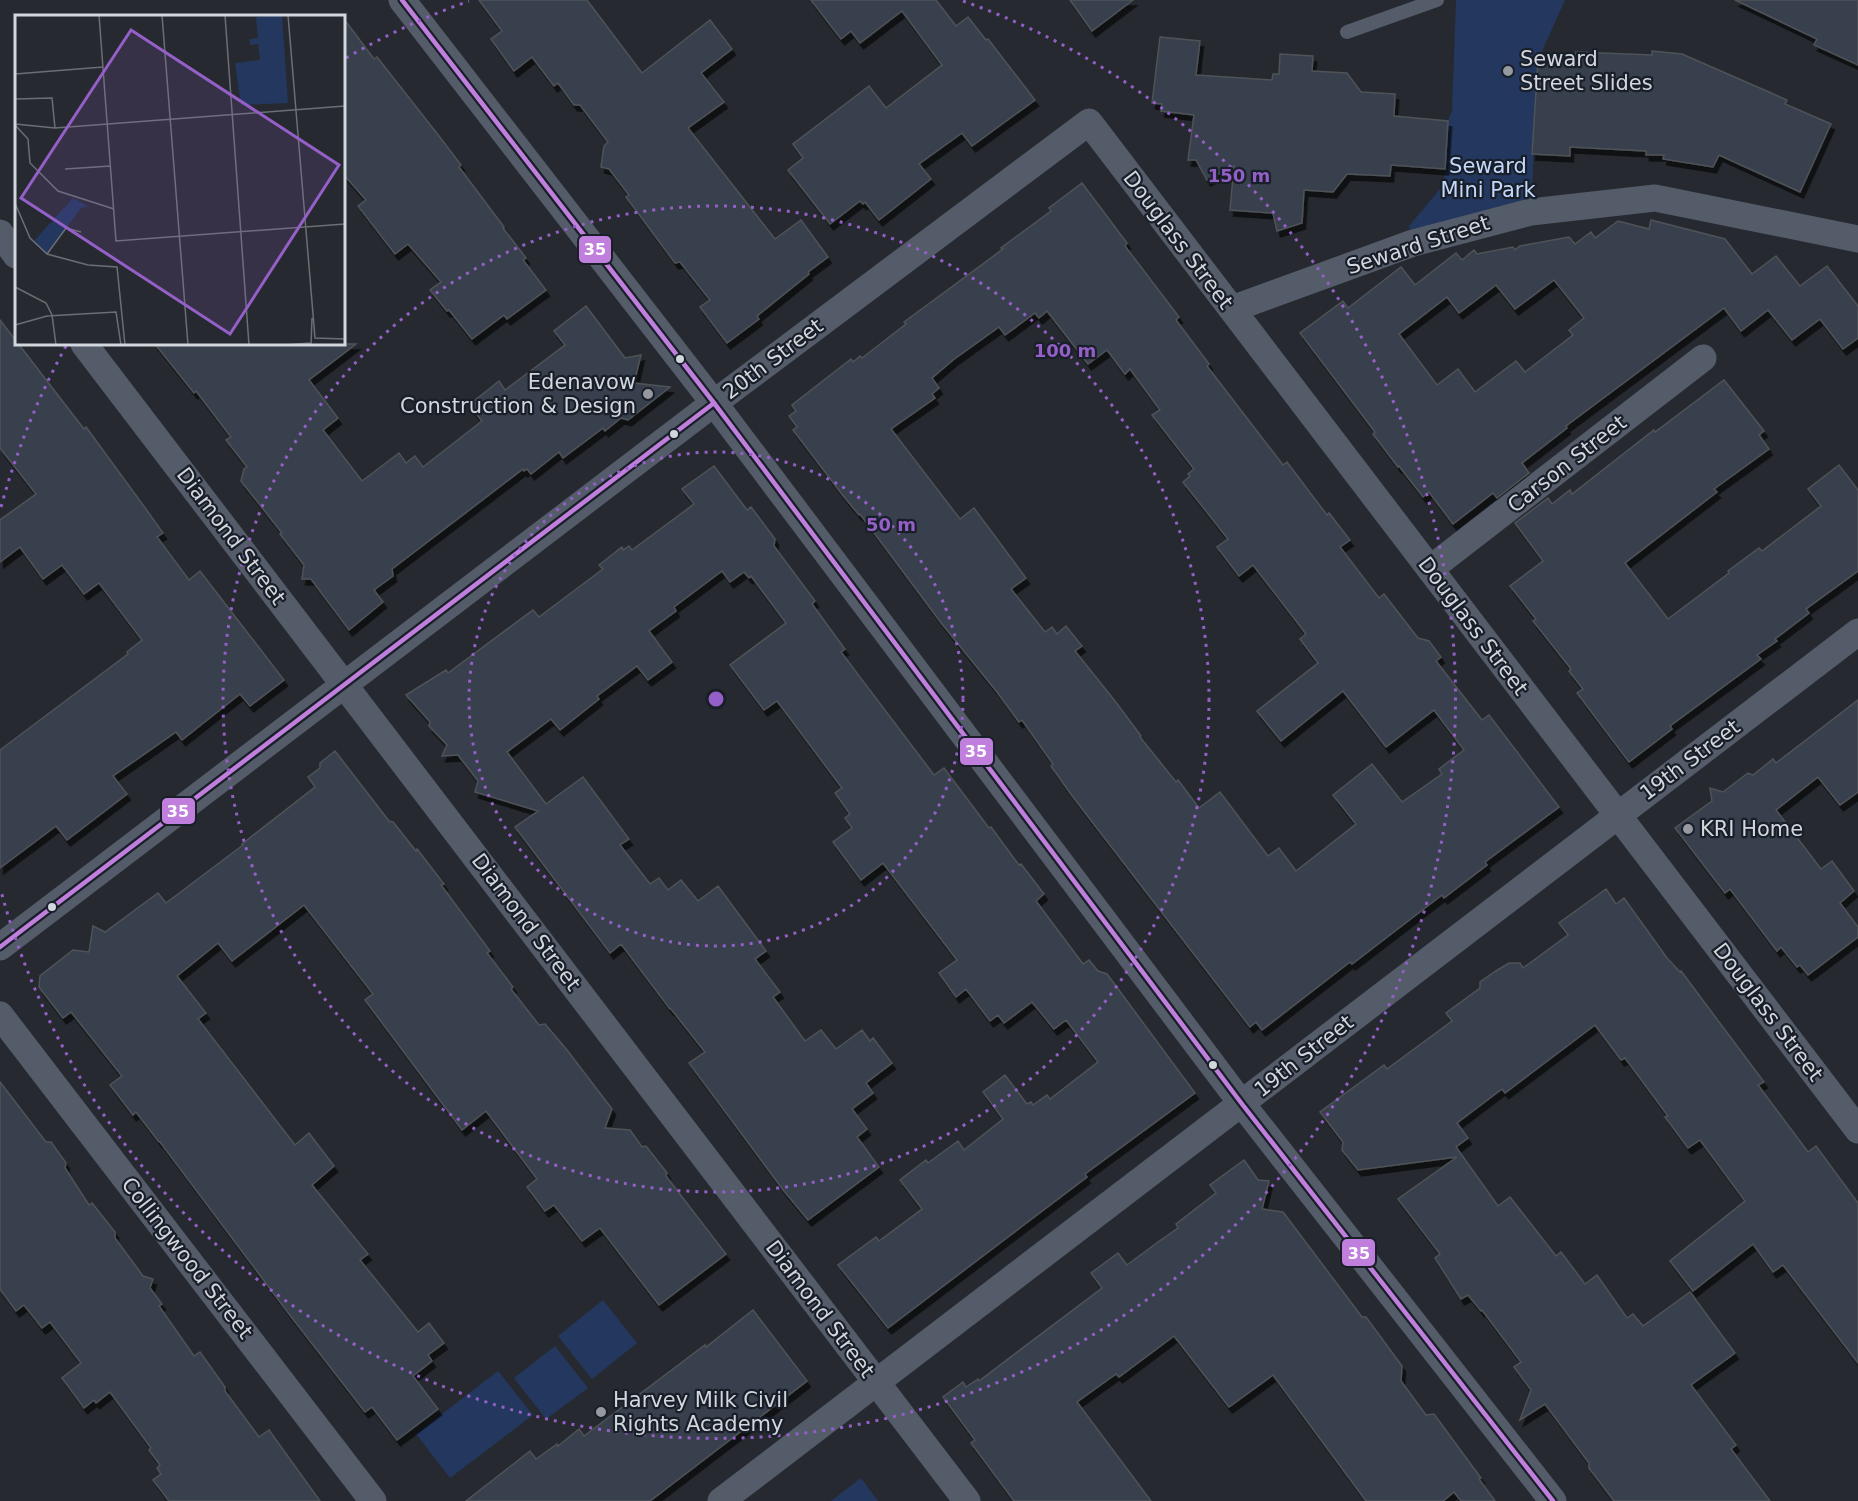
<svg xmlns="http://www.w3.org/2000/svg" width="1858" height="1501" viewBox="0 0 1858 1501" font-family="'DejaVu Sans',sans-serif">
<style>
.green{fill:#23375f}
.building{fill:#383f4e;stroke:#4f5357;stroke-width:1.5;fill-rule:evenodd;filter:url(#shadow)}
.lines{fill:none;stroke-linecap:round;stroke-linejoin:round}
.service{stroke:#545b69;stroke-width:14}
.minor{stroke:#545b69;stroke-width:27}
.bus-1-casing{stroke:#191f29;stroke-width:9}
.bus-1{stroke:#c07fdc;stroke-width:4.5}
.ring{fill:none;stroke:#955fc8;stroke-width:3;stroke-dasharray:3 6}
.poi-dot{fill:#969aa0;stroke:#191f29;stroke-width:2}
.bus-dot{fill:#d2d6dd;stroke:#191f29;stroke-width:2}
.labels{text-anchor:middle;stroke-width:4.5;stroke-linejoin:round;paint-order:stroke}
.poi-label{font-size:21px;fill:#d2d6dd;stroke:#191f29;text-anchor:start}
.park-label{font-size:21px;fill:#c4d8fc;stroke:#191f29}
.street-label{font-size:21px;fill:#d2d6dd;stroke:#191f29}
.inset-road{fill:none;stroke:#6b6f75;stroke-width:1.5}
.view{fill:#955fc8;fill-opacity:0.15;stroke:#955fc8;stroke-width:3}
.inset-edge{fill:none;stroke:#d2d6dd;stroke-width:3}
.centre{fill:#955fc8;stroke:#191f29;stroke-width:3}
.ring-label{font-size:18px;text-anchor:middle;font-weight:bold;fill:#955fc8;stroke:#191f29;stroke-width:4.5;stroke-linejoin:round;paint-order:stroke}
.line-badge{stroke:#191f29;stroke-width:2}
.badge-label{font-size:16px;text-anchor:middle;font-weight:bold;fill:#fff}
</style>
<defs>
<filter id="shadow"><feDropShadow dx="3.5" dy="6" stdDeviation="0" flood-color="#0009"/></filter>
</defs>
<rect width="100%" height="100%" fill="#262a30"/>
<g class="green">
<polygon points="1456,0 1565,0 1538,60 1531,212 1413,243 1409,226 1444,184 1448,121 1452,111"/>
<polygon points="603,1300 637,1343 592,1379 558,1336"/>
<polygon points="555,1346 588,1388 546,1419 514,1378"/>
<polygon points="498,1371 533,1415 450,1478 416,1434"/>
<polygon points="861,1478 878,1501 831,1501"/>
</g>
<g class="building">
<polygon points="479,0 587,0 642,73 710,20 732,49 701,73 724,102 688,128 775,239 801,220 828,257 808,272 809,274 757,316 759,319 727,343 700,307 710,300 680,262 675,263 626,197 629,195 609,169 601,167 604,146 608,142 580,105 574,105 558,83 554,86 532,57 514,71 491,39 502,31"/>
<polygon points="811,0 936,0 956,26 968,17 986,40 988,39 1035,100 972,146 962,133 919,164 931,179 879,220 865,202 863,204 860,201 830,224 788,170 803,158 793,144 869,86 886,108 942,65 902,11 860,43 851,31 841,39"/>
<polygon points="1070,0 1133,0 1092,31"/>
<polygon points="1735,0 1858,0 1858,65 1814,45 1817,39"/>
<polygon points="344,19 374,59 377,57 439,136 461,165 459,167 504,227 503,228 526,258 523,260 546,290 507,319 504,315 472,339 449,310 447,311 430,290 441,282 408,244 395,254 358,206 366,200 344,175"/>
<polygon points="1160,37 1200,41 1196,75 1272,80 1273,74 1279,74 1280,54 1313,56 1312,71 1347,73 1361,92 1395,94 1394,116 1448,121 1445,169 1391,165 1390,176 1347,174 1333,192 1304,190 1302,223 1277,231 1273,213 1230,210 1234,166 1207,180 1196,160 1188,160 1194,115 1161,111 1162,104 1152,103"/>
<polygon points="1652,51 1682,54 1787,100 1785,104 1831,124 1800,192 1719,155 1713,167 1663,159 1664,155 1646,155 1646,151 1570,147 1570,156 1532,154 1538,60 1575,62 1576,52 1652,55"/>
<path d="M1082,183l45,60 -2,3 54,71 -3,3 33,44 -2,2 76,99 4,-3 40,53 2,-2 21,27 -10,7 39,51 5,-4 34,44 11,3 12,16 -5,4 46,59 7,-5 70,92 -74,55 2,3 -43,33 -2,-3 -90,69 -2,-2 -88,68 -6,-8 -6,5 -114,-148 -63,-82 -22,-31 2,-2 -31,-44 -3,2 -22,-30 -55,-68 -82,-110 -1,1 -18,-22 -48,-63 4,-3 -8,-11 7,-5 -4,-6 59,-46 2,3 7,-6 2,2 44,-34 -2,-2 99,-73 -2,-1 50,-37 -2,-3zM1047,311l41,53 19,-14 18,24 5,-5 30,41 -8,5 42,54 -6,5 2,2 -7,6 45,57 -11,8 22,29 14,-11 53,69 -6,5 18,24 -61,48 24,30 62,-50 43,56 48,-37 30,40 -25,19 3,5 -40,28 -30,-38 -39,31 23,29 -60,47 -17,-23 -11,8 -48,-64 -21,16 -21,-28 -2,2 -36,-45 1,-1 -26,-35 -40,-50 7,-5 -16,-20 -9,8 -5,-7 -7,5 -34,-43 15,-11 -52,-70 -14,11 -69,-90 44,-31 -3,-4 7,-6 -7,-10 21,-18 46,-33 6,8 30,-22 4,5z"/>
<path d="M1651,220l74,19 27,35 24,-18 24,30 27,-20 31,40v32l-15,11 -23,-30 -28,21 -24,-30 -27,21 -17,-23 -158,118 1,2 -45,35 7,10 -32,25 -4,-5 -40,31 -24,-32 -6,5 -24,-31 -1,1 -25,-33 2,-2 -75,-99 43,-32 5,7 53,-41 14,18 41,-32 6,7 12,-10 3,4 36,-7 2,3 5,-4 49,-9 6,7 16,-12 4,6 23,-17 31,8zM1554,280l30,38 -15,12 4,5 -48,37 -9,-11 -41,31 -17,-23 -21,16 -38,-51 48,-37 12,16 37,-28 19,24z"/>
<polygon points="586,306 625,358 641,355 634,383 670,387 628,420 621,418 605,431 603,428 563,458 559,452 531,474 527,469 524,471 523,469 392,569 393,576 374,590 383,602 349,630 311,579 302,579 304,565 280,534 282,533 241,481 244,469 247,467 226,440 231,437 196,391 194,393 155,344 356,344 309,380 338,418 323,430 362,481 399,453 406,463 415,456 423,467 482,421 469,405 499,381 505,390 565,345 554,331"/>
<polygon points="0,320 84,429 86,427 143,505 163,533 157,537 189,580 200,571 284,680 250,706 240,694 182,740 176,732 113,776 127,794 67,840 56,826 0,868 0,750 128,654 127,652 142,640 99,583 84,594 62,565 43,579 20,547 0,562 0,520 36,494 0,448"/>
<polygon points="1724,380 1764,431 1759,435 1769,449 1714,489 1717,492 1625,563 1668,619 1729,573 1728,571 1759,548 1762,551 1821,506 1808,489 1839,465 1858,490 1858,571 1806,609 1809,613 1775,639 1777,641 1757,655 1761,659 1670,726 1672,729 1629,762 1577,693 1583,689 1569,671 1571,669 1533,621 1536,619 1510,586 1543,561 1515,523 1548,498 1552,504 1570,490 1572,494 1654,430 1655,432"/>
<polygon points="714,466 747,510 751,507 775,539 774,546 815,601 812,604 845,649 841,652 934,775 944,768 989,828 991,827 1019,865 1021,864 1044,894 1036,901 1083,964 1089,960 1098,971 1107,974 1195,1093 1085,1174 1087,1177 888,1328 838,1265 876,1237 879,1241 922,1209 900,1180 926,1160 928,1163 958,1141 964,1150 1003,1119 983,1092 1005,1075 1027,1104 1031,1102 1033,1105 1047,1095 1050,1099 1098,1062 1066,1020 1054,1029 1032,1002 1004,1023 998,1015 990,1021 966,989 956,997 939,973 957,960 883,863 861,880 833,842 852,828 845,818 850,814 835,793 842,788 777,701 764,710 730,665 786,623 751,576 749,578 744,572 730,582 722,571 674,607 676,611 649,631 672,662 648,680 637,666 597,696 599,699 560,730 551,719 507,752 546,804 583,777 629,839 620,845 650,884 659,878 668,890 681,880 698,901 718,886 766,951 755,959 780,992 773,997 805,1041 821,1030 836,1049 862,1030 870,1041 873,1038 892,1063 866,1083 873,1093 852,1109 867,1129 857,1137 879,1167 808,1220 784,1191 689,1063 705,1052 671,1009 670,1009 621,944 610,953 515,827 538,811 475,792 478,781 458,755 442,756 447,745 429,726 430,722 406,695 446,670 448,673 533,610 539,617 603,569 599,565 622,547 623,550 629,546 632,550 694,504 682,489"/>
<polygon points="1858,700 1858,792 1840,805 1818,777 1776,810 1821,869 1832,861 1854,891 1840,903 1858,927 1858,937 1808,975 1800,965 1797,967 1781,947 1777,951 1730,889 1725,893 1675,828 1712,801 1710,788 1723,792 1748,773 1753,775 1773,759 1776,763"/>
<polygon points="335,751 389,821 393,822 416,851 417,849 444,884 441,885 490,951 487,953 513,987 511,989 539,1025 545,1024 567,1050 612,1109 605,1128 630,1130 642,1147 646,1146 667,1173 666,1176 726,1254 659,1305 600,1228 582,1241 554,1205 545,1211 527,1187 537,1179 486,1111 462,1130 365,1000 373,994 304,905 232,961 218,943 177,976 206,1013 198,1019 295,1145 309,1133 334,1166 312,1185 368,1254 360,1260 418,1332 429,1323 444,1343 428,1355 432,1361 413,1376 438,1409 397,1440 372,1407 365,1412 289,1314 160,1142 159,1142 136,1112 133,1115 110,1085 122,1076 71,1012 63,1018 39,987 40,976 73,950 89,952 93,926 105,932 158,893 166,903 243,845 242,844 315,787 308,777 320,768 320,763"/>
<polygon points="1606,889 1616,904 1624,898 1667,958 1680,972 1681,971 1764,1082 1758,1085 1808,1152 1816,1146 1858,1203 1858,1363 1783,1265 1773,1272 1753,1244 1693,1291 1670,1261 1745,1201 1700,1140 1688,1148 1665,1117 1668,1116 1625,1058 1621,1060 1595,1025 1505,1093 1502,1089 1457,1123 1468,1138 1456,1147 1498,1206 1510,1197 1556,1256 1561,1252 1585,1284 1597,1275 1627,1318 1633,1314 1643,1326 1690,1292 1735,1353 1691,1385 1736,1445 1731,1449 1770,1501 1614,1501 1589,1468 1589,1463 1545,1404 1520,1420 1531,1390 1514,1367 1521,1362 1482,1310 1481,1311 1468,1295 1461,1299 1435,1258 1440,1254 1398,1199 1457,1157 1358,1170 1342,1150 1343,1142 1320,1112 1384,1065 1387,1069 1452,1021 1446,1013 1480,988 1480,982 1496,971 1509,963 1520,963 1523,968 1568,935 1559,923"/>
<polygon points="0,1082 46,1142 51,1142 66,1163 65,1168 89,1205 92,1203 115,1232 115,1238 143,1276 153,1279 150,1288 162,1304 159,1306 194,1356 200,1352 225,1387 225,1391 259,1437 269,1430 320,1501 169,1501 153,1480 161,1474 157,1468 160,1465 149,1450 151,1448 110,1392 96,1403 94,1400 84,1408 62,1378 81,1363 50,1322 42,1328 24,1305 16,1311 0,1289"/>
<polygon points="1244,1160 1258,1180 1269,1181 1262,1209 1283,1212 1362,1317 1366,1317 1402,1366 1401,1381 1426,1415 1434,1414 1481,1478 1479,1479 1495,1501 1461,1501 1454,1492 1443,1501 1366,1501 1273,1375 1229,1407 1174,1336 1119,1377 1116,1374 1077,1402 1151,1501 1014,1501 971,1443 975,1440 943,1397 963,1382 966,1387 978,1379 979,1381 1102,1288 1091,1273 1118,1253 1127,1265 1158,1242 1178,1228 1176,1224 1216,1193 1210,1185"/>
<polygon points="753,1310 807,1381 650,1501 466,1501 530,1451 536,1459 557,1444 558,1446 579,1429 584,1436 705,1345 706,1347"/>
</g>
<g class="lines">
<polyline class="service" points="1347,32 1437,0"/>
<g class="minor">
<polyline points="402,0 714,403 1242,1104 1553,1501"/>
<polyline points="0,233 16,255"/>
<polyline points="1232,309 1413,243 1531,212 1655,198 1858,239"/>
<polyline points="84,344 967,1501"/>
<polyline points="1430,569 1703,358"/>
<polyline points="0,947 714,403 1089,122 1858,1130"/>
<polyline points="0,1015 373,1501"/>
<polyline points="721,1501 1858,632"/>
</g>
<defs>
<g id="bus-1">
<polyline points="402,0 714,403 1242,1104 1553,1501"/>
<polyline points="0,947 714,403"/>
</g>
</defs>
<use href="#bus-1" class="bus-1-casing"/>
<use href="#bus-1" class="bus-1"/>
</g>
<g class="ring">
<circle cx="716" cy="699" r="247"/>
<circle cx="716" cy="699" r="493"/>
<path d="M1 507A740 740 0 0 1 66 346M346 58A740 740 0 0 1 469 1M963 1A740 740 0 1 1 1 891"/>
</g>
<g class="poi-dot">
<circle cx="1508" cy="71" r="6"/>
<circle cx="648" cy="394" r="6"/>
<circle cx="1688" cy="829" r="6"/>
<circle cx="601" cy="1412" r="6"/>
</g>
<g class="bus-dot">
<circle cx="680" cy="359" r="5"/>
<circle cx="674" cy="434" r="5"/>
<circle cx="52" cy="907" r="5"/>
<circle cx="1213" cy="1065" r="5"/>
</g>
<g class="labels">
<g class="poi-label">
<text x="1520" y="66">Seward<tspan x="1520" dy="24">Street Slides</tspan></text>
<text x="636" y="389" text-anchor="end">Edenavow<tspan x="636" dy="24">Construction &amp; Design</tspan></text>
<text x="1700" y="836">KRI Home</text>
<text x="613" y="1407">Harvey Milk Civil<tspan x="613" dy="24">Rights Academy</tspan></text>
</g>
<g class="park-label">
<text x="1488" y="173">Seward<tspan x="1488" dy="24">Mini Park</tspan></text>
</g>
<g class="street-label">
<text transform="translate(1178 240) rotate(53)" y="7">Douglass Street</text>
<text transform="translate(1418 245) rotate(-18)" y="7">Seward Street</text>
<text transform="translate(773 359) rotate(-37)" y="7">20th Street</text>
<text transform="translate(1567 464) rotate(-38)" y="7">Carson Street</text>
<text transform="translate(231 536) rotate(53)" y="7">Diamond Street</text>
<text transform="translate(1473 626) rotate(53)" y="7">Douglass Street</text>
<text transform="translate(1690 760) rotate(-37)" y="7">19th Street</text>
<text transform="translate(526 922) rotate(53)" y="7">Diamond Street</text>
<text transform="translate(1768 1012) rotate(53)" y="7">Douglass Street</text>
<text transform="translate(1304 1056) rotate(-38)" y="7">19th Street</text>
<text transform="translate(187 1258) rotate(52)" y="7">Collingwood Street</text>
<text transform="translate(820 1309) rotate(53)" y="7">Diamond Street</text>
</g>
</g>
<g transform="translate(15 15)">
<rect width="330" height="330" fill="#262a30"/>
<path d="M267,0l6,88 -47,2 -6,-42 25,-3 -2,-16 -8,1v-6l8,-1 -2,-21zM58,183l15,8 -7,2 -34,46 -14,-12z" fill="#23375f"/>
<path class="inset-road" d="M84,0l17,226 229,-17M147,0l26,330M210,0l24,330M273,0l27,323 30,1M0,59l88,-7M0,84l37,-1 3,30M0,109l40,4 290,-22M0,110l13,14 2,24 28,28 56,18M50,154l46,-3M0,188l15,35 17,16 41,11 29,2 8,78M32,239l19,-26 15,4M0,272l31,16 6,12 4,30M0,310l32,-9 69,-4 5,33M270,330l26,-2M296,330l1,-27"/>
<path class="view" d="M116,15l208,135 -109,169 -209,-136z"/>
<rect width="330" height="330" class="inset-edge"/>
</g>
<circle cx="716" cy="699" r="9" class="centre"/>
<g class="ring-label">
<text x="1239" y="182">150 m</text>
<text x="1065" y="357">100 m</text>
<text x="891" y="531">50 m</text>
</g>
<g class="line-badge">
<rect x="578" y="235" width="34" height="29" rx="6" fill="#c07fdc"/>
<rect x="959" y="737" width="35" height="29" rx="6" fill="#c07fdc"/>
<rect x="161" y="797" width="35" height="28" rx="6" fill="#c07fdc"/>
<rect x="1341" y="1238" width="35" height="29" rx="6" fill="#c07fdc"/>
</g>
<g class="badge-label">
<text x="595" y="255">35</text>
<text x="976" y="757">35</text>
<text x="178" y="817">35</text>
<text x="1359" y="1259">35</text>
</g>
</svg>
